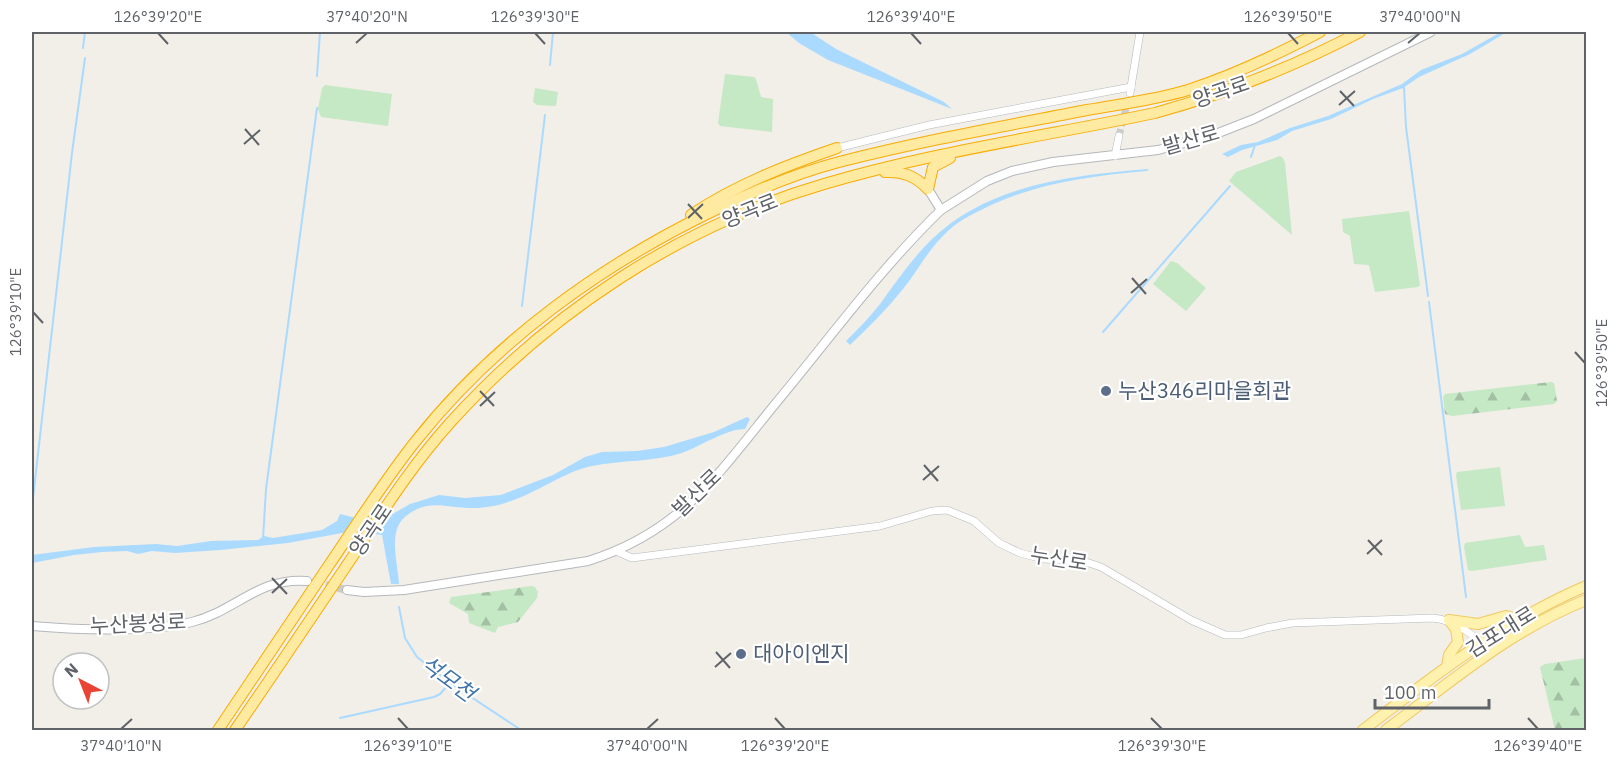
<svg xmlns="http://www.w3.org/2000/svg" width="1618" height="762" viewBox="0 0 1618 762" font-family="'IBM Plex Sans','Noto Sans KR',sans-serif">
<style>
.forest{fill:url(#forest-firs)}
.garden{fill:#c5e8c5}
.water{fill:#aadaff}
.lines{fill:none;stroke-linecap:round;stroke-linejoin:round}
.stream{stroke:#aadaff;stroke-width:2}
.minor-tunnel{stroke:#ccccc8;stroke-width:7;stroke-dasharray:7 3.5;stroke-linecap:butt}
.tertiary-tunnel{stroke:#ccccc8;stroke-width:8;stroke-dasharray:8 4;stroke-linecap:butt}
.minor-casing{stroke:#b5b8bc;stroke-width:8}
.tertiary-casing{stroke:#b5b8bc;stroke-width:10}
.primary-casing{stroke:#f2c960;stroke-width:12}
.trunk-casing{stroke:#f9ab00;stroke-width:12}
.minor{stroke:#fff;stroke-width:7}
.tertiary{stroke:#fff;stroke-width:8}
.primary{stroke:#fff2af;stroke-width:10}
.trunk{stroke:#feeaa1;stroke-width:10}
.ticks{fill:none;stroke:#5f6368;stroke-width:2}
.service-dot{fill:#5c6f8a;stroke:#fff;stroke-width:2}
.labels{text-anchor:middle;stroke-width:4.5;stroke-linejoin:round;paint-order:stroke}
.street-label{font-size:21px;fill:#5f6368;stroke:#fff}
.service-label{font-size:21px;fill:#4e5e75;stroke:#fff;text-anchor:start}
.water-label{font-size:22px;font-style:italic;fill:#4174aa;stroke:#fff}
.neatline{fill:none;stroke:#5f6368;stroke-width:2}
.ticks-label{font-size:15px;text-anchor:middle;fill:#5f6368}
</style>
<defs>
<pattern id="forest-firs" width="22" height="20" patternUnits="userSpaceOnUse" patternTransform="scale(1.5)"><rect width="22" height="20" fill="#c5e8c5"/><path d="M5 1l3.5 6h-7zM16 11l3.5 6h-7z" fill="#a3c0a4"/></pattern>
</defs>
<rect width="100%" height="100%" fill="#f1efe8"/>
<g class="forest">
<polygon points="1551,382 1554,383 1557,401 1554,404 1452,416 1445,414 1443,397 1445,394"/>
<polygon points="531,586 535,587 538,592 537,598 518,622 498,627 495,633 469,623 468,614 449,603 451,597"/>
<polygon points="1586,658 1586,730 1555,730 1540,667 1545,664"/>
</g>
<g class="garden">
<polygon points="725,74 754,77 756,79 761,97 773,99 772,132 720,126 718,123"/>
<polygon points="325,85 392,94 388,126 321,117 318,109 322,88"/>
<polygon points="535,88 558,92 556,106 537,105 533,102"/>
<polygon points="1280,156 1283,158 1285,163 1292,235 1229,181 1236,172"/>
<polygon points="1409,211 1420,285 1418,287 1375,292 1369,265 1354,264 1350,236 1343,232 1342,219"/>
<polygon points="1171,261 1177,263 1206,288 1186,311 1153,284"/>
<polygon points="1500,467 1505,506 1461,510 1456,475 1457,472"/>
<polygon points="1520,535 1525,547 1544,545 1547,560 1472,571 1468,570 1464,547 1465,543"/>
</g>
<g class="water">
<polygon points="786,32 810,32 836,49 944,102 952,109 828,60 799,43"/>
<polygon points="1501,32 1507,32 1470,54 1419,77 1403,88 1373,99 1331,119 1292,131 1277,140 1242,150 1228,157 1222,154 1241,145 1258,142 1290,128 1328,116 1402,84 1421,70 1462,54"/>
<path d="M1149,169l-2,2c-57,5 -112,12 -164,38 -12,6 -25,12 -35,22 -19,17 -29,38 -45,58 -16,20 -34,38 -53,56l-4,-4c12,-12 24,-24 34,-37 16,-22 32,-45 51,-64 57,-56 143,-65 218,-71z"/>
<path d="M747,417l3,2 -5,10c-19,0 -44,17 -63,24 -30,9 -60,7 -90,13 -27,5 -57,28 -84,36 -11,4 -25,6 -36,6 -25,0 -44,-10 -66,8 -19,15 -8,47 -7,68h-8l-9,-49 -23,-3 -17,1 -54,10 -68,7 -45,3 -23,-2 -14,3 -11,-3 -25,1 -28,3 -42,8v-8l62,-8 62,-3 21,2 34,-5 47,-1 6,-4 9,2 49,-8 15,-9 3,-7 16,4 28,1 26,-15 29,-9 26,3 36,-3 52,-20 32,-18 17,-5 35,-1 27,-4 50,-15z"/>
</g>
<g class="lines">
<g class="stream">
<polyline points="83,48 85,32"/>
<polyline points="550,65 553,32"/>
<polyline points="317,76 320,32"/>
<polyline points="1404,87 1406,127 1428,296"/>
<polyline points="1251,157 1255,145"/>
<polyline points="1429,302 1466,597"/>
<polyline points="522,306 545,115"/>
<polyline points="1103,332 1230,186"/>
<polyline points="32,507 72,153 85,58"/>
<polyline points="263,539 266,489 317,108"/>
<polyline points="399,607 405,638 417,657 450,683 521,730"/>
<polyline points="340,718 434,697 440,694 450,683"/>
</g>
<polyline class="minor-tunnel" points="1119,136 1128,100"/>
<polyline class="tertiary-tunnel" points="314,582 347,590"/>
<defs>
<g id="minor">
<polyline points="1130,93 1140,32"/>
<polyline points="837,148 929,125 1131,87"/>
<polyline points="1115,156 1119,136"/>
<path d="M616,551l16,7 248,-32 52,-15 15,-1 27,11 25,22 21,10 23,6 40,2 18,6 90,53 34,15h16l25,-7 26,-5 141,-5c22,2 43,18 57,34"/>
</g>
<g id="tertiary">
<polyline points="928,189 941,210 987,181 1012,171 1053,162 1158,150 1208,137 1254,119 1431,32"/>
<path d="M347,590l17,2 40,-2 184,-29c93,-29 130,-87 188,-158 54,-65 104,-134 165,-193"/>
<path d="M32,626c48,4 113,7 160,-4 44,-11 66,-45 115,-41"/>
</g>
<g id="primary">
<polyline points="1449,620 1478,624 1506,616 1519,619"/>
<polyline points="1447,667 1449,655 1458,642 1456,629 1449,620"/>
<path d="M1363,730c70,-54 141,-109 223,-144"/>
<path d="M1386,730c66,-49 123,-99 200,-130"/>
</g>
<g id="trunk">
<path d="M885,172c18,-1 30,4 43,17"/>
<polyline points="928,189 933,167 950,158"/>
<path d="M691,215c44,-30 96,-50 146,-67"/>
<path d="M218,730c37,-55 74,-110 111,-165 28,-41 55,-84 86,-123 80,-101 187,-178 302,-233 39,-19 80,-36 122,-47 82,-21 166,-36 248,-52 34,-6 68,-10 101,-20 46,-15 90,-36 132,-58"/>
<path d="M235,730c40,-58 79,-116 118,-174 30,-45 60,-92 96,-132 100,-111 231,-198 375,-240 108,-32 221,-48 331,-71 72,-20 140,-47 205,-81"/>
</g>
</defs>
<use href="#minor" class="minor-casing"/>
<use href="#tertiary" class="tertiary-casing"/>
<use href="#primary" class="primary-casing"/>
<use href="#trunk" class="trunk-casing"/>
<use href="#minor" class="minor"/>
<use href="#tertiary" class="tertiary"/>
<use href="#primary" class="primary"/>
<use href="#trunk" class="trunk"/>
</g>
<path class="ticks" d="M158,33l10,11M535,33l10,11M911,33l10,11M1288,33l10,11M356,43l11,-10M1408,43l12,-10M1340,91l14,15M1339,105l16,-14M245,129l14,16M244,144l16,-14M688,204l14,15M688,218l15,-14M1132,278l14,16M1131,293l16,-14M33,312l10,11M1575,352l10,11M480,391l14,15M480,406l15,-14M924,465l14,16M923,480l16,-14M1368,540l14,15M1367,554l15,-14M272,578l15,16M272,593l15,-14M716,652l14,16M715,667l16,-14M398,718l10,11M775,718l10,11M1151,718l11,11M1528,718l10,11M121,729l11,-10M647,729l11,-10"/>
<g class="service-dot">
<circle cx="1106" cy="391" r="6"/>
<circle cx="741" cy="654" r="6"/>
</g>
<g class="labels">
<g class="street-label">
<text transform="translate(1221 92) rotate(-19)" y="7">양곡로</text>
<text transform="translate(1191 140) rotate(-16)" y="7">발산로</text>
<text transform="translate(750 211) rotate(-22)" y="7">양곡로</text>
<text transform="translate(697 493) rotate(-44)" y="7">발산로</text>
<text transform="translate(371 530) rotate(-56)" y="7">양곡로</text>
<text transform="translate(1059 559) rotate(9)" y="7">누산로</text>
<text transform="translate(138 624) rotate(-3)" y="7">누산봉성로</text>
<text transform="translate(1501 632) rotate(-32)" y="7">김포대로</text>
</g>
<g class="service-label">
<text x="1118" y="398">누산346리마을회관</text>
<text x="753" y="661">대아이엔지</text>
</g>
<g class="water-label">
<text transform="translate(448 678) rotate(36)" y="8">석모천</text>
</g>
</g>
<rect width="1618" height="762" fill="none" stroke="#ffffff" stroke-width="66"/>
<g transform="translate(81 681) rotate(318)"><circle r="28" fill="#ffffff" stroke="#bfc1c3" stroke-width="1.5"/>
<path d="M0-4.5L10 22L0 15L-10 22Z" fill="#ea4335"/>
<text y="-9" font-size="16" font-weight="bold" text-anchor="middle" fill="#5f6368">N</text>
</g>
<path d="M1375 699v9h114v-9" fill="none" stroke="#5f6368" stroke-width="3"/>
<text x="1384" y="699" font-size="18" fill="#5f6368" stroke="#ffffff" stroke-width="4.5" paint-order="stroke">100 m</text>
<rect x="33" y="33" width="1552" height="696" class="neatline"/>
<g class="ticks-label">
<text x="158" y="22">126°39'20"E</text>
<text x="367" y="22">37°40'20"N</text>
<text x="535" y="22">126°39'30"E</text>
<text x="911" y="22">126°39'40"E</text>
<text x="1288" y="22">126°39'50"E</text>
<text x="1420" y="22">37°40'00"N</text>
<text transform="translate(16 312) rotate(-90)" y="5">126°39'10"E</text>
<text transform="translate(1602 363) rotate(-90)" y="5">126°39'50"E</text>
<text x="121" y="751">37°40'10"N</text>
<text x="408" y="751">126°39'10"E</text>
<text x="647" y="751">37°40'00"N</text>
<text x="785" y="751">126°39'20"E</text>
<text x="1162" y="751">126°39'30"E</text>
<text x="1538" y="751">126°39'40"E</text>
</g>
</svg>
